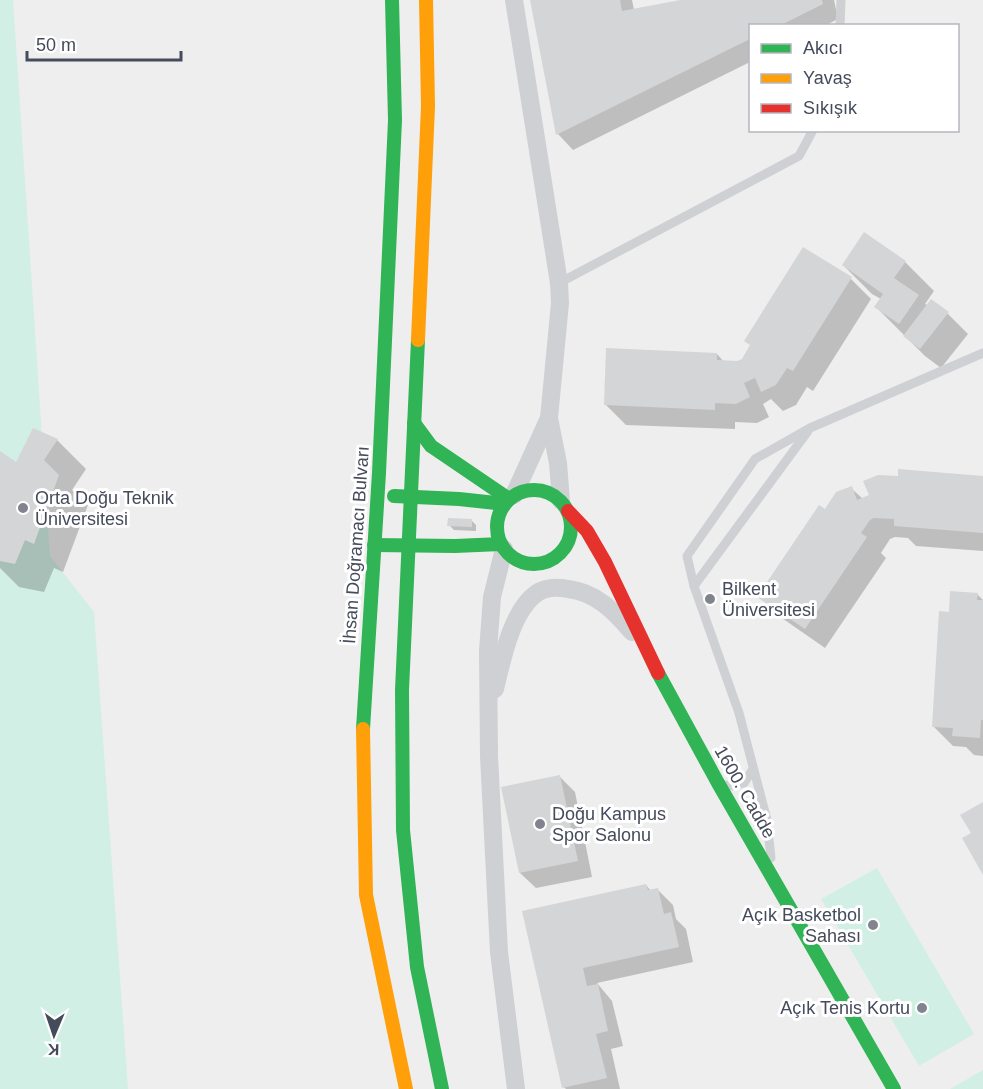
<svg xmlns="http://www.w3.org/2000/svg" width="983" height="1089" viewBox="0 0 983 1089" font-family="Helvetica,sans-serif">
<style>
.green{fill:#d2efe5}
.shadow{fill:#0003}
.building{fill:#d4d5d7}
.lines{fill:none;stroke-linecap:round;stroke-linejoin:round}
.lane{stroke:#cfd0d4;stroke-width:9}
.street{stroke:#cfd0d4;stroke-width:18}
.fast{stroke:#30b455;stroke-width:14}
.slow{stroke:#ff9f0a;stroke-width:14}
.jam{stroke:#e5322d;stroke-width:14}
.poi-dot{fill:#80848e;stroke:#fff;stroke-width:2}
.labels{text-anchor:middle;stroke-width:6;stroke-linejoin:round;paint-order:stroke}
.poi-label{font-size:18px;fill:#454b5b;stroke:#fff;text-anchor:start}
.street-label{font-size:18px;fill:#454b5b;stroke:#fff}
</style>
<rect width="100%" height="100%" fill="#efeeee"/>
<g class="green">
<polygon points="0,0 13,0 50,556 94,612 128,1089 0,1089"/>
<polygon points="877,868 974,1034 919,1066 821,899"/>
<polygon points="983,1070 983,1089 950,1089"/>
</g>
<g class="shadow">
<polygon points="532,0 632,0 634,10 688,0 834,0 838,19 824,26 750,26 750,62 573,150 558,134"/>
<polygon points="865,234 905,262 934,291 925,304 948,314 968,334 941,368 925,356 876,307 881,299 872,294 843,265"/>
<polygon points="804,249 851,279 871,299 813,391 807,387 796,405 783,411 771,399 763,404 769,417 757,423 735,422 735,429 626,425 606,405 717,354 724,362 737,362 743,360"/>
<polygon points="57,440 86,469 72,490 88,505 63,572 54,568 44,592 19,587 0,568 0,452 17,465"/>
<polygon points="983,477 983,551 916,546 908,538 895,537 890,539 881,553 886,558 825,648 779,616 759,596 826,511 851,488 863,499"/>
<polygon points="471,520 476,525 476,531 454,530 449,525"/>
<polygon points="977,594 983,600 983,756 974,755 966,747 953,746 933,726 951,613"/>
<polygon points="560,777 575,792 592,877 536,888 520,873"/>
<polygon points="646,885 651,891 658,890 673,905 676,919 686,929 693,962 597,983 612,1001 623,1046 611,1049 620,1089 566,1089 564,1087 524,912"/>
</g>
<g class="building">
<polygon points="530,0 620,0 622,11 680,0 822,0 823,4 779,26 750,26 750,39 556,135"/>
<polygon points="864,232 906,261 894,278 919,295 899,324 874,307 883,294 842,265"/>
<polygon points="803,247 852,277 793,371 787,368 776,385 761,392 755,378 744,383 750,397 736,404 715,403 715,410 604,405 606,348 717,353 717,360 737,361 742,359 750,345 744,341"/>
<polygon points="931,299 949,312 920,349 903,336"/>
<polygon points="33,428 58,439 44,460 59,475 34,544 25,540 15,564 0,561 0,451 16,462"/>
<polygon points="898,469 983,476 983,533 894,526 894,519 874,518 870,520 861,533 867,537 805,629 757,597 819,505 825,509 836,492 852,486 857,500 869,495 863,481 878,475 898,476"/>
<polygon points="448,518 472,519 472,527 447,526"/>
<polygon points="950,591 978,593 977,600 983,600 983,720 981,720 980,738 952,736 953,728 932,727 939,611 949,612"/>
<polygon points="560,775 578,861 519,873 501,787"/>
<polygon points="983,802 983,875 962,838 971,833 960,815"/>
<polygon points="646,884 648,890 658,888 664,914 671,912 679,947 583,968 587,986 598,984 608,1031 596,1034 607,1078 562,1088 522,911"/>
</g>
<g class="lines">
<g class="lane">
<polyline points="840,26 841,0"/>
<polyline points="559,283 799,156 813,130"/>
<polyline points="694,586 808,431"/>
<polyline points="725,785 733,786 744,783 753,769"/>
<polyline points="771,858 767,820 739,713 694,586 687,556 755,459 810,428 983,353"/>
</g>
<g class="street">
<polyline points="514,0 559,283 560,303 549,418 558,463 561,501"/>
<polyline points="514,495 549,418"/>
<polyline points="504,549 492,597 488,651 489,756 499,952 516,1089"/>
<path d="M495,689c7,-28 16,-78 42,-96 9,-6 21,-6 31,-4 28,3 47,23 64,43"/>
</g>
<g class="fast">
<polyline points="418,340 402,690 403,830 417,967 442,1089"/>
<polyline points="414,423 431,446 509,499"/>
<circle cx="534" cy="527" r="37"/>
<polyline points="394,496 459,499 505,504"/>
<polyline points="374,545 455,546 501,544"/>
<polyline points="658,673 718,783 894,1089"/>
<polyline points="363,729 379,473 395,120 392,0"/>
</g>
<g class="slow">
<polyline points="418,340 428,106 426,0"/>
<polyline points="363,729 366,895 406,1089"/>
</g>
<polyline class="jam" points="568,511 587,531 605,562 658,673"/>
</g>
<g class="poi-dot">
<circle cx="23" cy="508" r="6"/>
<circle cx="710" cy="599" r="6"/>
<circle cx="540" cy="824" r="6"/>
<circle cx="873" cy="925" r="6"/>
<circle cx="922" cy="1008" r="6"/>
</g>
<g class="labels">
<g class="poi-label">
<text x="35" y="504">Orta Doğu Teknik<tspan x="35" dy="21">Üniversitesi</tspan></text>
<text x="722" y="595">Bilkent<tspan x="722" dy="21">Üniversitesi</tspan></text>
<text x="552" y="820">Doğu Kampus<tspan x="552" dy="21">Spor Salonu</tspan></text>
<text x="861" y="921" text-anchor="end">Açık Basketbol<tspan x="861" dy="21">Sahası</tspan></text>
<text x="910" y="1014" text-anchor="end">Açık Tenis Kortu</text>
</g>
<g class="street-label">
<text transform="translate(356 545) rotate(-86)" y="6">İhsan Doğramacı Bulvarı</text>
<text transform="translate(745 792) rotate(60)" y="6">1600. Cadde</text>
</g>
</g>
<rect x="749" y="24" width="210" height="108" fill="#ffffff" stroke="#b5b7bd" stroke-width="1.5"/>
<rect x="761" y="44" width="30" height="9" fill="#30b455" stroke="#b5b7bd" stroke-width="1.5"/>
<text x="803" y="54" font-size="18" fill="#454b5b">Akıcı</text>
<rect x="761" y="74" width="30" height="9" fill="#ff9f0a" stroke="#b5b7bd" stroke-width="1.5"/>
<text x="803" y="84" font-size="18" fill="#454b5b">Yavaş</text>
<rect x="761" y="104" width="30" height="9" fill="#e5322d" stroke="#b5b7bd" stroke-width="1.5"/>
<text x="803" y="114" font-size="18" fill="#454b5b">Sıkışık</text>
<g transform="translate(54 1035) rotate(182)" stroke="#ffffff" stroke-width="4.5" paint-order="stroke">
<path d="M0-4.5L10 22L0 15L-10 22Z" fill="#454b5b"/>
<text y="-9" font-size="16" font-weight="bold" text-anchor="middle" fill="#454b5b">K</text>
</g>
<path d="M27 51v9h154v-9" fill="none" stroke="#454b5b" stroke-width="3"/>
<text x="36" y="51" font-size="18" fill="#454b5b" stroke="#ffffff" stroke-width="4.5" paint-order="stroke">50 m</text>
</svg>
